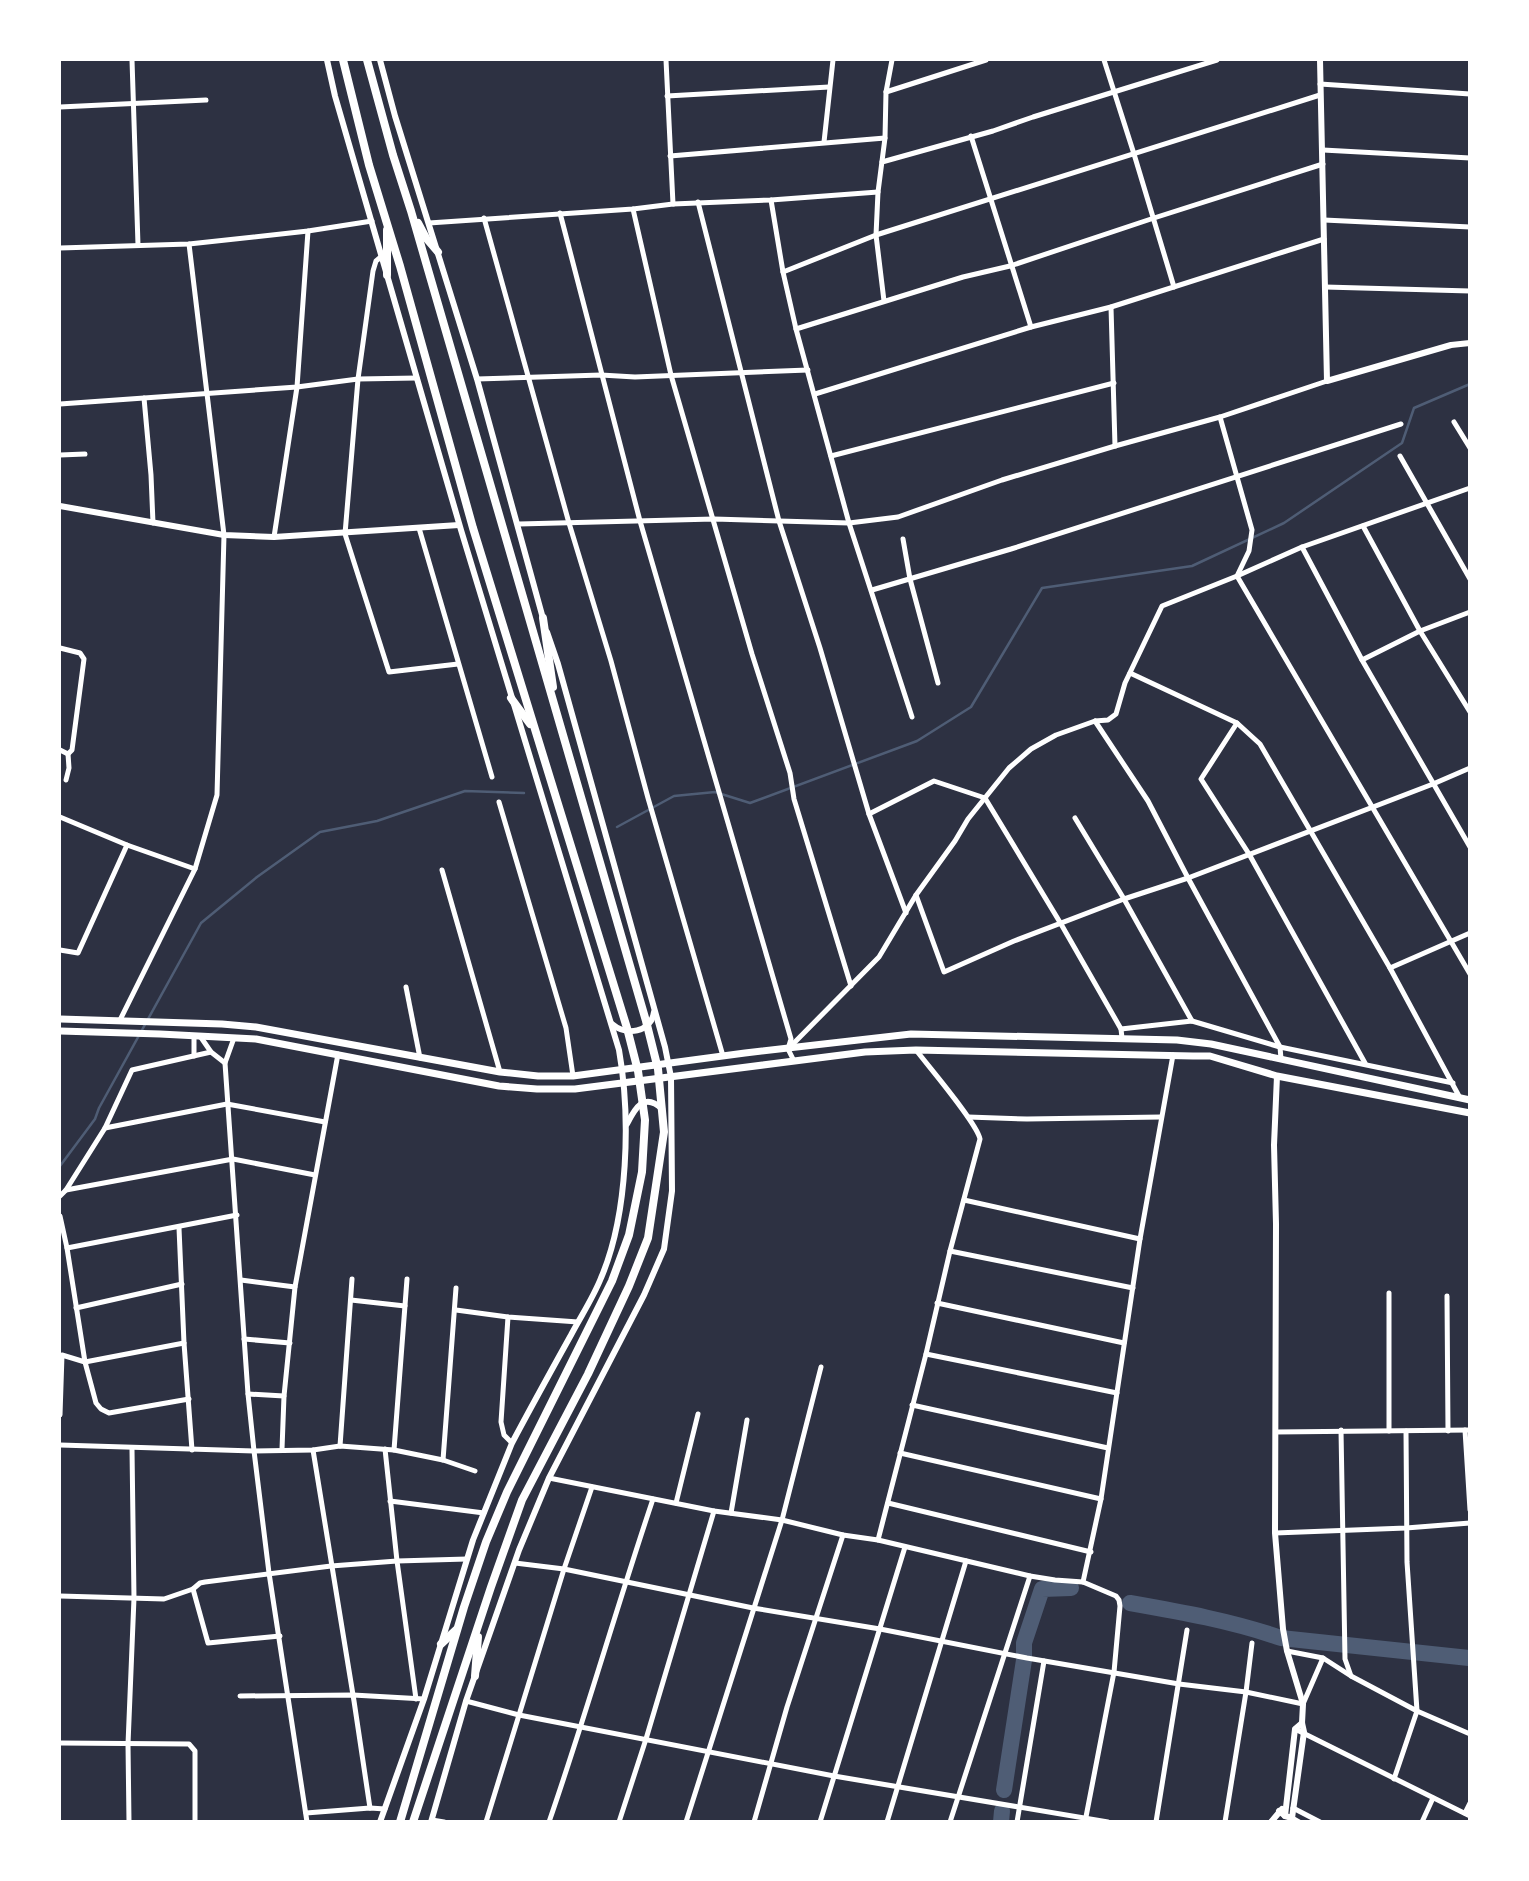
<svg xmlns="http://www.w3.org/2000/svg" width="1529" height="1881" viewBox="0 0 1529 1881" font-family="'Libre Baskerville',serif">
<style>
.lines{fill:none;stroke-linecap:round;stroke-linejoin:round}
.stream{stroke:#4f5d75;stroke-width:2.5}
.river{stroke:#4f5d75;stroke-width:16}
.minor{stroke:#fff;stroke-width:5}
.tertiary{stroke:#fff;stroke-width:6}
.secondary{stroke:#fff;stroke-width:7}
.trunk{stroke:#fff;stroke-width:8}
</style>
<rect width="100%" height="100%" fill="#2d3142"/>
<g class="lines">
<g class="stream">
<polyline points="617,827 674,796 715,792 750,803 917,741 971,707 1042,588 1192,566 1284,523 1402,443 1414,408 1470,384"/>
<polyline points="60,1166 95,1119 99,1108 201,923 257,877 320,832 377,821 465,791 524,793"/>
</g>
<g class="river">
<path d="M1130,1603c51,9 102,18 151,35l188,20"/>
<polyline points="1004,1790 1024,1660 1024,1643 1042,1589 1071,1588"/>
<polyline points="1001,1822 1002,1811"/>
</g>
<g class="minor">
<polyline points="132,60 138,245"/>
<polyline points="666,60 673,204"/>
<polyline points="1104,60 1134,154 1174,287"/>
<polyline points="1320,84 1470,94"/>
<polyline points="886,92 986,60"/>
<polyline points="667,96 829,87"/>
<polyline points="60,107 206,100"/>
<polyline points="971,136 1031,327"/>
<polyline points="824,142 833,60"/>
<polyline points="1323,150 1470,158"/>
<polyline points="670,156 885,138"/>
<polyline points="882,162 993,131 1033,117 1217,60"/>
<polyline points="771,200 783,272 796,329 849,523 912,717"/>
<polyline points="698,202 779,521 820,648 869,814 906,913"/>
<polyline points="633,209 671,375 752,654 790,773 794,799 851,986"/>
<polyline points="560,213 640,521 791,1039 788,1049 794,1061"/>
<polyline points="484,218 569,523 611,661 648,798 723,1056"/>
<polyline points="1324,220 1470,227"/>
<polyline points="429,223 633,209 673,204 771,200 878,192"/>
<polyline points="60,248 189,244 308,231 372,221"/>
<polyline points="382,256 376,261 373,271 358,379 345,534 389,672 458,664"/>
<polyline points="783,272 876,235 1320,95"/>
<polyline points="1325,287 1470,291"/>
<polyline points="884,301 876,235 878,192 885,138 886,92 892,60"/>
<polyline points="1111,307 1115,446"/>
<polyline points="796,329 963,277 1010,266 1154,218 1323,164"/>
<polyline points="477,379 601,375 635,377 808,370"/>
<polyline points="815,394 1031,327 1111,307 1324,239"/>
<polyline points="144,398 151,475 153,523"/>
<polyline points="60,404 297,387 358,379 417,378"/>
<polyline points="1220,417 1252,530 1249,551 1237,576 1470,974"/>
<polyline points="1454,422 1470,448"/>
<polyline points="60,455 85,454"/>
<polyline points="831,456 1114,383"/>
<polyline points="1400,456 1470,579"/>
<polyline points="519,524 714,519 849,523 898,517 1002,480 1115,446 1220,417 1327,381"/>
<polyline points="1363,526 1420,631 1470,712"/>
<polyline points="419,528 492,777"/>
<polyline points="274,537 297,387 308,231"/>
<polyline points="903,539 910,579 938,683"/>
<polyline points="1302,547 1362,660 1470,847"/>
<polyline points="872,590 1011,549 1401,424"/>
<polyline points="60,648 80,653 84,659 72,750 68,754 60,750"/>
<polyline points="1362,660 1420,631 1470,612"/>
<polyline points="1130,673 1237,723 1260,744 1390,968 1460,1098"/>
<polyline points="1095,721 1148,801 1188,878 1280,1047 1281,1059"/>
<polyline points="1237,723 1201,779 1249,854 1365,1063"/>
<polyline points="66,780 69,768 68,754"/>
<polyline points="499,802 566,1028 573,1076"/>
<polyline points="869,814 934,781 985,798 1061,924 1121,1029 1122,1038"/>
<polyline points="60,817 127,845 195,869"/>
<polyline points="1075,818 1124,899 1192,1021"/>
<polyline points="442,870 500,1072"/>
<polyline points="916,895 944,972 1014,941 1124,899 1188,878 1433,784 1470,768"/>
<polyline points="60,950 78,953 127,845"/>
<polyline points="1390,968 1470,933"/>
<polyline points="406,987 420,1058"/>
<polyline points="120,1020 195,869 217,795 224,535 189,244"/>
<polyline points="1121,1029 1192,1021 1280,1047 1453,1083"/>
<polyline points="200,1036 211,1052 225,1063"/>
<polyline points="234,1038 225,1063 248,1394 254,1451 269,1573 307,1822"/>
<polyline points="789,1048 879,957 916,895 955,841 968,819 1009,768 1031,749 1056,735 1095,721 1108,720 1116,714 1125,683 1162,606 1237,576 1302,547 1470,488"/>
<polyline points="194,1056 194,1036"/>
<polyline points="968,1117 1027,1119 1161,1117"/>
<polyline points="105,1128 227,1104 325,1122"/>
<polyline points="66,1190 233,1159 315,1175"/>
<polyline points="60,1196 66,1190 105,1128 132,1070 211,1052"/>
<polyline points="964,1200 1140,1239"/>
<polyline points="60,1216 67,1248 85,1362 96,1403 101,1409 109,1413 189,1399"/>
<polyline points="179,1228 184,1343 192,1450"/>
<polyline points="67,1248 237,1215"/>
<polyline points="950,1251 1133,1288"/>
<polyline points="241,1280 295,1287"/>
<polyline points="1447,1296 1448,1431"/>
<polyline points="351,1300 405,1306"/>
<polyline points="937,1303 1124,1343"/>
<polyline points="76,1308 182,1284"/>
<polyline points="456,1310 508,1317 578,1322"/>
<polyline points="508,1317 501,1422 504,1435 512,1443"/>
<polyline points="244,1339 290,1343"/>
<polyline points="926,1354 1117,1393"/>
<polyline points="248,1394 284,1396"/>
<polyline points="912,1405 1108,1448"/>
<polyline points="60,1415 62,1355 85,1362 184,1343"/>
<polyline points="1341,1430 1345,1659 1351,1676"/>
<polyline points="1465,1430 1470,1510"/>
<polyline points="1389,1431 1389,1293"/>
<polyline points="1276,1432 1470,1430"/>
<polyline points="60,1445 254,1451 313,1450 340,1446 394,1450 443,1460 475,1471"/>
<polyline points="340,1446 352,1279"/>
<polyline points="282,1449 284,1396 295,1287 338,1054"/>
<polyline points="385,1449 397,1561 416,1699"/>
<polyline points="313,1450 354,1701 370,1808"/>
<polyline points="394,1450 407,1279"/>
<polyline points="900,1453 1101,1499"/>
<polyline points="443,1460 456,1288"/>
<polyline points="549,1478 714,1511 782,1520 843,1535 878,1540 1030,1576 1055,1580 1083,1582 1116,1596 1119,1600 1120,1606 1114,1672 1085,1822"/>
<polyline points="390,1501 484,1513"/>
<polyline points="676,1503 698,1414"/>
<polyline points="888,1503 1091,1552"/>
<polyline points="731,1513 747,1420"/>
<polyline points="1275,1533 1406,1528 1470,1523"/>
<path d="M878,1540l48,-186 24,-103 30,-112c-3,-16 -51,-72 -64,-89"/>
<polyline points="515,1563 564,1569 753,1608 880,1629 1027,1658 1179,1684 1246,1692 1303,1704 1323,1658"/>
<polyline points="1083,1582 1101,1499 1140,1239 1173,1055"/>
<polyline points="193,1589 208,1643 280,1636"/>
<polyline points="60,1596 164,1599 193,1589 200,1583 205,1582 331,1566 397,1561 467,1559"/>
<polyline points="1287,1651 1323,1658 1351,1676 1417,1711 1470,1734"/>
<polyline points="240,1696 353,1695 424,1699"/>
<polyline points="466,1701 519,1715 834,1776 1108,1822"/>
<polyline points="1295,1729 1470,1816"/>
<polyline points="60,1743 189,1744 195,1751 195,1822"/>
<polyline points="1394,1779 1417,1711 1407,1562 1406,1431"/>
<polyline points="1293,1808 1320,1822"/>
<polyline points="306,1813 370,1808 385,1809"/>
<polyline points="1465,1813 1470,1803"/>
<polyline points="432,1820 444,1822"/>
<polyline points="129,1822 128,1744 134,1598 132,1449"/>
<polyline points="486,1822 564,1569 592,1487"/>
<path d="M549,1822c37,-107 68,-216 104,-323"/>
<polyline points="619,1822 646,1739 714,1511"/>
<polyline points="686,1822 782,1520 821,1367"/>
<polyline points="754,1822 787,1707 843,1535"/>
<polyline points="820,1822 905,1547"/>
<polyline points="887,1822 966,1561"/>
<polyline points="950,1822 1030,1576"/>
<polyline points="1017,1822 1044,1661"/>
<polyline points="1156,1822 1187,1630"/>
<polyline points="1225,1822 1246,1692 1252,1643"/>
<polyline points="1292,1822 1292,1818 1299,1822"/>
<polyline points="1422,1822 1433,1798"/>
</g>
<g class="tertiary">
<path d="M327,60l8,36 126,434 158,520c12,68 9,165 -18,228 -8,20 -20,38 -30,57 -20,36 -40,72 -59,108l-39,97 -49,159 -44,123"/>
<polyline points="380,60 395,116 477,379 544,622"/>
<polyline points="1320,60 1327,381 1451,345 1470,343"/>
<polyline points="60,506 224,535 274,537 459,525"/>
<path d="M612,1024c14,12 39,9 42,-12"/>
<polyline points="1277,1076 1274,1145 1276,1224 1275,1533 1283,1629 1287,1651 1303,1704 1302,1723 1304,1732 1292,1818 1285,1816 1279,1811"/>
<path d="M627,1124c8,-16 17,-32 35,-15"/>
<polyline points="1285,1816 1295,1729 1302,1723"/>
<polyline points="431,1822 466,1701 519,1550 549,1478 644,1295 664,1249 672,1191 671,1077 665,1047 558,664 547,632"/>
<polyline points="1271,1822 1282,1809"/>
</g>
<g class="secondary">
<polyline points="60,1019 222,1024 256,1027 500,1072 538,1076 573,1076 745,1053 911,1034 1177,1040 1211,1044 1470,1100"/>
<polyline points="60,1031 160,1034 256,1039 499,1086 537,1089 575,1089 865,1052 916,1050 1193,1056 1210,1056 1277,1076 1470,1113"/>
</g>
<g class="trunk">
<polyline points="343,60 369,165 400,266 473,528 627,1028 638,1071 645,1120 642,1172 629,1235 612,1281 507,1492 486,1542 464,1607 400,1822"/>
<polyline points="367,60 393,155 411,211 646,1021 658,1069 664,1132 648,1238 629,1286 588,1374 522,1500 491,1587 413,1822"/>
<polyline points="418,223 426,238 438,252"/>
<polyline points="387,275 387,230"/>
<polyline points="543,618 553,687"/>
<polyline points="511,698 530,724"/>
<polyline points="441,1644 456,1630"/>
<polyline points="475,1676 478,1637"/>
</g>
</g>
<rect width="1529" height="1881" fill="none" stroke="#ffffff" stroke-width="122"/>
</svg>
